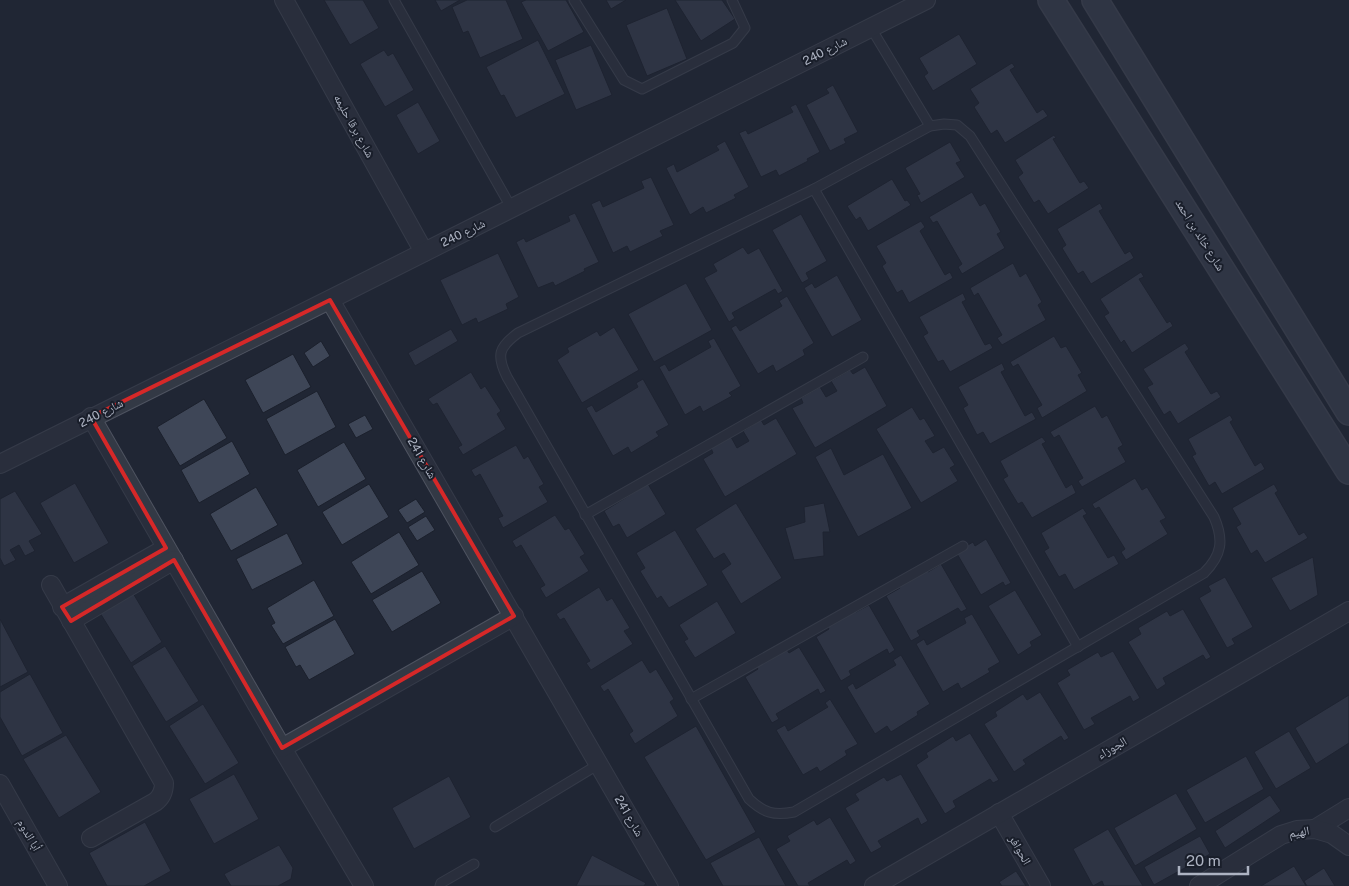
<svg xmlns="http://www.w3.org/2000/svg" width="1349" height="886" viewBox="0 0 1349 886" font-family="'Public Sans','Noto Naskh Arabic',sans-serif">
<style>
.building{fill:#3e4657;stroke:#1b202c}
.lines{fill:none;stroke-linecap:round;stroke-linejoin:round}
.lane-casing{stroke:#4e5360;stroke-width:11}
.street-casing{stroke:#4e5360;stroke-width:20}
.secondary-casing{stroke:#4e5360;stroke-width:28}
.lane{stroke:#333945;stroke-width:9}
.street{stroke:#333945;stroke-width:18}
.secondary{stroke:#414758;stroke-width:25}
.marked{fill:none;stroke:#d62828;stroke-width:4;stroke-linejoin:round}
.labels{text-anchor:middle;stroke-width:4;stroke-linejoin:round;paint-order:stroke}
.street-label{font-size:12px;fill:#adb3c2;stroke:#191e2a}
</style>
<rect width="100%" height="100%" fill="#202634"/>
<g class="building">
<polygon points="324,0 363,0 379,28 350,45"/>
<polygon points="435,0 460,0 441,11"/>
<polygon points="467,0 506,0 523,39 480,58 468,31 463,33 452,7"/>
<polygon points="526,0 566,0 584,32 548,51 521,2"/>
<polygon points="606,0 626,0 611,9"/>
<polygon points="675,0 722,0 735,19 701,41"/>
<polygon points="667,8 687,59 647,76 626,25"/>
<polygon points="959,34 977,64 933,91 924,76 928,73 919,58"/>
<polygon points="538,40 565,94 516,118 504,95 501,96 486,67"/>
<polygon points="591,45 612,95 576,110 555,60"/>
<polygon points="384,50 388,56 393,53 414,90 385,107 360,64"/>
<polygon points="1012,63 1015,67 1010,70 1037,113 1043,109 1048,116 1005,143 997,130 991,134 974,107 979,103 970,89"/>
<polygon points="833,85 858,132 844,139 846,143 830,151 806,105 829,93 826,89"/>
<polygon points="418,102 440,141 418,154 396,115"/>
<polygon points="796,104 820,152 807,159 808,161 779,176 776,170 761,177 739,133 746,130 748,134 793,112 790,107"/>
<polygon points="1054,135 1056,138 1053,139 1080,183 1084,181 1089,188 1048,214 1039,200 1034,203 1018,177 1023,173 1015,160"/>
<polygon points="725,141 749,187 734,195 736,198 706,213 703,207 690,215 666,168 674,164 677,172 719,150 716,146"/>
<polygon points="950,142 961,161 956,163 965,177 921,203 917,195 920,194 905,168"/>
<polygon points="651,177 674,225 660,231 663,236 630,252 627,246 613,253 591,204 600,200 603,207 644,188 641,181"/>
<polygon points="892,179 905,201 907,200 911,205 868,231 860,217 856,220 847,206"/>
<polygon points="972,192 980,206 985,203 1001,232 997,234 1005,248 962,274 958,267 962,264 937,221 933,223 929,217"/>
<polygon points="1100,203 1103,209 1099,211 1125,254 1130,251 1134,258 1091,284 1083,271 1078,274 1062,248 1066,245 1057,229"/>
<polygon points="575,213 599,262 584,269 585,271 555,286 553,282 538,288 516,242 524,238 526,242 570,221 568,216"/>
<polygon points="801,214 827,261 806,273 809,279 802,283 772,230"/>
<polygon points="921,221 925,227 920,231 945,275 950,272 953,278 909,303 902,290 897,293 882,266 886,263 876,246"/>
<polygon points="743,247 748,254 759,248 783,291 778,294 775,289 732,313 735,318 729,322 704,278 717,271 713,264"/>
<polygon points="498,253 519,297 506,304 508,309 478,323 476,318 462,325 440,280"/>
<polygon points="1013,263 1020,277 1026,273 1042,302 1038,305 1046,320 1002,345 997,338 1002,335 978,293 974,296 970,288"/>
<polygon points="1141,272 1144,277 1139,279 1167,323 1170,321 1173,326 1132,353 1124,340 1121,343 1104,316 1109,313 1100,299"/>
<polygon points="837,275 862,320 832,337 804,288 812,283 815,288"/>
<polygon points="686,283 712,330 654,362 628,314"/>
<polygon points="963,293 966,300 962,302 985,345 990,343 993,348 950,372 943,360 938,362 923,336 928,333 919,317"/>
<polygon points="787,296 814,343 803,350 805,355 776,372 773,365 758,374 731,328 736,325 740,331 782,306 779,301"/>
<polygon points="614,327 639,370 582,403 557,360 569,352 567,348 597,331 600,336"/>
<polygon points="451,329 458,341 415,366 408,353"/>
<polygon points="1054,336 1061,348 1066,346 1082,373 1078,375 1087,391 1042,418 1037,408 1042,405 1018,364 1013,367 1010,362"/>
<polygon points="714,338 741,386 729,393 732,396 703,412 700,406 685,415 659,367 665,364 669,371 711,347 708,341"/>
<polygon points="321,341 330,356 313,367 304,353"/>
<polygon points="1185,343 1189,349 1185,352 1211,394 1217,391 1221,397 1178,424 1170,411 1164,415 1147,387 1153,384 1143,369"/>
<polygon points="293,354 311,387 263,413 245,380"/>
<polygon points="1002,363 1005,370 1001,372 1025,416 1032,412 1036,419 990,444 983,432 977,435 963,408 968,405 958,387"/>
<polygon points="865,367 887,406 815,448 792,408 803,403 801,398 820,387 826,397 837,391 831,381 850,370 853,374"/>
<polygon points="471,372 481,389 485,386 501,411 497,414 506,429 463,455 458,447 462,445 437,403 433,405 428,399"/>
<polygon points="643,379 669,425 656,432 659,436 631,453 628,447 613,456 586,408 592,405 596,412 638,387 636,383"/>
<polygon points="317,391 336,427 285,455 266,419"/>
<polygon points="204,399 227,438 180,466 157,427"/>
<polygon points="1095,406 1102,418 1107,415 1123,445 1118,448 1126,462 1082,487 1078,481 1083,478 1059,435 1054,438 1050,432"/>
<polygon points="912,407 920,420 924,418 935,436 925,441 933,453 944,447 955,465 950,468 958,481 921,503 876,429"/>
<polygon points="365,415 373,429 356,438 348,424"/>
<polygon points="1230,415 1233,420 1230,422 1255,466 1261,462 1265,469 1222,494 1215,482 1209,486 1192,456 1196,454 1188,439"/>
<polygon points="776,418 797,454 725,497 703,459 713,453 711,448 731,437 737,448 749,441 743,431 761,420 764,425"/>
<polygon points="1042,437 1046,442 1042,444 1066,488 1072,484 1076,493 1032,518 1022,502 1018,504 1003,479 1008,476 1000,461"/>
<polygon points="232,441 250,474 199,503 181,470"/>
<polygon points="344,442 366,479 318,507 297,470"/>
<polygon points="516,445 524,459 528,456 544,484 539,487 548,502 503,528 498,518 503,516 480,474 475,477 471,470"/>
<polygon points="831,448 844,475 883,454 912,508 858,537 815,457"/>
<polygon points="1135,478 1142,490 1147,487 1166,518 1160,521 1168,534 1126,560 1121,552 1125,549 1099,507 1095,509 1092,504"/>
<polygon points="75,483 109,543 74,563 40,503"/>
<polygon points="369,484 389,517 342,545 322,512"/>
<polygon points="648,484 666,514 627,538 619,524 613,527 604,511"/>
<polygon points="1274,484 1278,491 1275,493 1299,535 1304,532 1308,538 1265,563 1257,550 1251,554 1236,527 1241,524 1232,508"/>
<polygon points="256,487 278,525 231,551 210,514"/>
<polygon points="15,491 42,534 29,541 35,551 25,556 19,545 10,550 16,560 4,566 0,558 0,499"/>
<polygon points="416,499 425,512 407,523 398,510"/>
<polygon points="736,503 782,578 741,604 721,571 731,564 724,553 714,559 695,529"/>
<polygon points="824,503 830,532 823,532 824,556 794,560 785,528 805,522 804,507"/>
<polygon points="1083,508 1087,514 1083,516 1108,558 1114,555 1119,564 1074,590 1065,574 1059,577 1044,551 1049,548 1041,533"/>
<polygon points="555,515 565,530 569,528 585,554 580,557 589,571 546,598 540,588 545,585 521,545 516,548 512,541"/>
<polygon points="426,516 435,530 417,541 408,527"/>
<polygon points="675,530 708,585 669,608 661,596 657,599 640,571 645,568 636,553"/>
<polygon points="399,532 419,565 371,594 351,562"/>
<polygon points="287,533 303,564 252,590 236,559"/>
<polygon points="986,539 1011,583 1005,586 1003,582 981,595 956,552 973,542 975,546"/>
<polygon points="1313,557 1318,595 1290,611 1271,578"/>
<polygon points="941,564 967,609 961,612 958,608 917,631 920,636 911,641 886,596 900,588 898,584 926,568 928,572"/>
<polygon points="422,571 441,603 392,632 372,600"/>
<polygon points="1225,577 1253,627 1232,639 1235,644 1227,648 1199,598 1211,591 1208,586"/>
<polygon points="314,580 334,616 283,644 271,625 275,623 267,608"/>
<polygon points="599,587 607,601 612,598 630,628 624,631 633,644 591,670 586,663 590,661 564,618 560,620 556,614"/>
<polygon points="130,588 162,642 131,663 97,608"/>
<polygon points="1015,590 1042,635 1030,642 1032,646 1018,655 988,606"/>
<polygon points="717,601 736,633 695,658 684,641 688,639 679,625"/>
<polygon points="869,605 895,650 889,654 887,649 849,671 851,675 841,681 816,637 829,629 827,625 854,609 856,612"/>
<polygon points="1183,609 1211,657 1206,660 1203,655 1163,678 1166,684 1157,690 1128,642 1141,634 1138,628 1167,611 1170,616"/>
<polygon points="972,614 1000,662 988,669 990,672 961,689 958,683 943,692 916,644 924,639 927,645 966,623 964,618"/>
<polygon points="0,619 28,672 0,687"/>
<polygon points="335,619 355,654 309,680 300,665 296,667 285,647"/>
<polygon points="165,646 199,701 166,722 132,666"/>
<polygon points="799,647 826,691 820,694 818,689 776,714 779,719 772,723 745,677 758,669 756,666 786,648 789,653"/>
<polygon points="1113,651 1140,698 1133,702 1130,696 1091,718 1095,724 1084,730 1057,683 1070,675 1067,670 1098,652 1101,657"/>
<polygon points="901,655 930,704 917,712 918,715 891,732 887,726 875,734 847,687 853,683 856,689 896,665 893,660"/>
<polygon points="642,660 650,673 656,669 674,699 670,702 678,716 635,744 629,734 633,731 608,689 604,692 600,686"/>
<polygon points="30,674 63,733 22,756 0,717 0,692"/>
<polygon points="1040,692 1069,738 1064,741 1061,736 1023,760 1026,764 1014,772 984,724 997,716 995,712 1023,694 1027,700"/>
<polygon points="1349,695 1349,743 1316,764 1295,728"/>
<polygon points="830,699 858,744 845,751 847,755 820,772 817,767 803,775 776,730 785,725 788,731 828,707 825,703"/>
<polygon points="203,704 239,763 205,784 169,726"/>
<polygon points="696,726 756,832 706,860 644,757"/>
<polygon points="1289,731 1311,768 1276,789 1254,752"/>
<polygon points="970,733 999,780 993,783 990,779 953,801 956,807 945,814 916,765 928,757 926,753 953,736 956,741"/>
<polygon points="66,735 101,792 59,818 23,759"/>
<polygon points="1246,756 1264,789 1205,823 1186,790"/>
<polygon points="234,774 259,819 214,844 189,799"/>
<polygon points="901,774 928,821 921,825 918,818 878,841 882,847 871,853 845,808 859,800 855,794 884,777 887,781"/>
<polygon points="449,776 471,817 414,849 392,808"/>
<polygon points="1176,793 1197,829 1135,866 1114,828"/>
<polygon points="1270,795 1281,811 1225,848 1215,831"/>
<polygon points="830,817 856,861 850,865 847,860 808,883 810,886 798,886 776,849 790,841 787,836 814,820 817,825"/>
<polygon points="145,822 171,871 144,886 107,886 89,853"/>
<polygon points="1108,829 1143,886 1104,886 1102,881 1093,886 1073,849"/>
<polygon points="1200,836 1210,854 1154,885 1144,867"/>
<polygon points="759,837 786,886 723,886 710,863"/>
<polygon points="279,845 293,868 291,879 278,886 231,886 224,874"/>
<polygon points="592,855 646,883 644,886 576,886"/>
<polygon points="1294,866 1306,886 1261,886"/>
<polygon points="1324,868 1335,886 1307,886 1304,881"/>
<polygon points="1016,871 1026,886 1002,886 999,882"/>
</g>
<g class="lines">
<defs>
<g id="lane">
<polyline points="394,0 512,209"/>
<polyline points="574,0 624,80 642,89 733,43 745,28 732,0"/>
<polyline points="871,28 930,126"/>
<path d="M944,124l13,1 13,11 244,381c10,23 8,38 -10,56l-410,239c-20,4 -30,1 -45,-13l-242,-422c-11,-22 -8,-30 11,-44l296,-144 116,-63z"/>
<polyline points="814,189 1078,647"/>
<polyline points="585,515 863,357"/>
<polyline points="691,699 963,546"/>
<polyline points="495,827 599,764"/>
<polyline points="440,886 441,883 474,864"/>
</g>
<g id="street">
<polyline points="284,0 424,252"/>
<polyline points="330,300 669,886"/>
<polyline points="91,417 282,748 364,886"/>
<path d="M0,464c110,-56 221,-109 331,-165 198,-100 397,-198 595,-299"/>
<path d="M51,585l113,198c0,8 -2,14 -9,19l-64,36"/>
<polyline points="62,607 166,548"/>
<polyline points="71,621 174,560"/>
<polyline points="282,748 514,616"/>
<polyline points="0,784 58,886"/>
<polyline points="999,813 1041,886"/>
<polyline points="1315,829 1349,808"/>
<polyline points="874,886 1349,611"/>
<polyline points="1199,886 1281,835 1297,830 1315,829 1332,834 1349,846"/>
</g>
<g id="secondary">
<polyline points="1051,0 1349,471"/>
<polyline points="1095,0 1349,412"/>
</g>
</defs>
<use href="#lane" class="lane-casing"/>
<use href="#street" class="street-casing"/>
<use href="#secondary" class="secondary-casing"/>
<use href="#lane" class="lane"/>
<use href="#street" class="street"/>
<use href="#secondary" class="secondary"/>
</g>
<path d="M0 0H1349V886H0ZM330,300l184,316 -232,132 -108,-188 -103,61 -9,-14 104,-59 -75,-131z" fill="#202634" fill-opacity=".55" fill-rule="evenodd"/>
<path class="marked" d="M330,300l184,316 -232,132 -108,-188 -103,61 -9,-14 104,-59 -75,-131z"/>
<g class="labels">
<g class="street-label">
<text transform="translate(825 51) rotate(-27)" y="4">شارع 240</text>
<text transform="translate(354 126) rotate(61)" y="4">شارع برقا حليمه</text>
<text transform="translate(463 233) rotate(-26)" y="4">شارع 240</text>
<text transform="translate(1200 235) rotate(58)" y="4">شارع خالد بن احمد</text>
<text transform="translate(101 413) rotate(-27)" y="4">شارع 240</text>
<text transform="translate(422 458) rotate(60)" y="4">شارع 241</text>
<text transform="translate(1112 748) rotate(-30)" y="4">الجوزاء</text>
<text transform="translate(629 816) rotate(60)" y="4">شارع 241</text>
<text transform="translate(1299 832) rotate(-9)" y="4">الهيم</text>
<text transform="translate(29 835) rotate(60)" y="4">أبا الدوم</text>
<text transform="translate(1020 850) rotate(60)" y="4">الحوافر</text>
</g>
</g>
<path d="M1179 866v8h69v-8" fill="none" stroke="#adb3c2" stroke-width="2.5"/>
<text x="1186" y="866" font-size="15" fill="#adb3c2" stroke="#191e2a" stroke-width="4" paint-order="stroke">20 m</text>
</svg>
